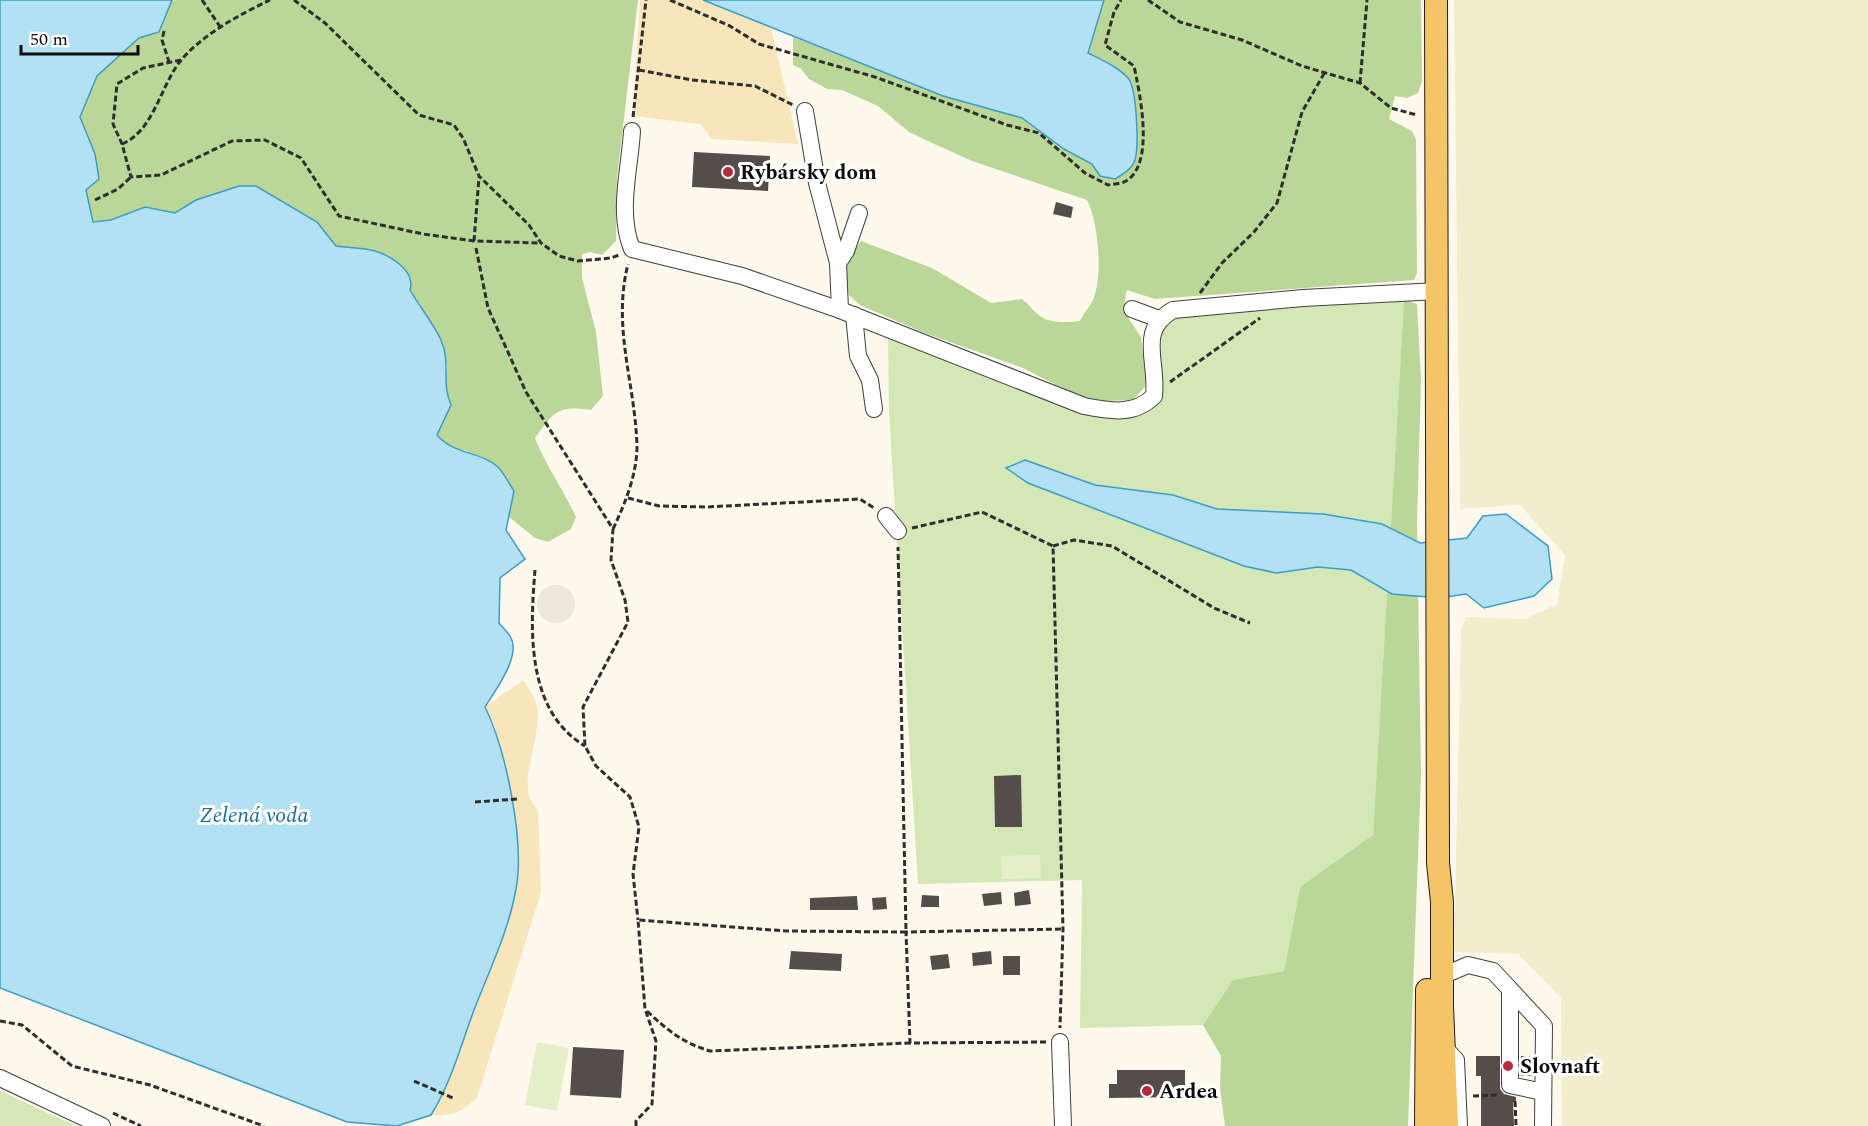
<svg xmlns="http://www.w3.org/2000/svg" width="1868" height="1126" viewBox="0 0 1868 1126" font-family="Spectral,serif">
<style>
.farmland{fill:#f3edce}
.green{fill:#d4e7b7}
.forest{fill:#bad797}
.sand{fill:#f8e5ba}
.pitch{fill:#e5efc9}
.plaza{fill:#ede7dc}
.water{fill:#b3e1f4;stroke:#3c9dc8;stroke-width:1.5}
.building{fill:#554d49}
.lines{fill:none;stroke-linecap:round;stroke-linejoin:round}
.minor-casing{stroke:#3f3f3f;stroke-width:18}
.major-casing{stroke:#1d1d1d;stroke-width:24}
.path{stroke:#2e2e2e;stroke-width:3;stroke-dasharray:6 3;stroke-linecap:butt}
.minor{stroke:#fff;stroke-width:16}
.major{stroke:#f4c567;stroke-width:22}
.poi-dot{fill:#b7293d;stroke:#fff;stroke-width:2}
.labels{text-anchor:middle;stroke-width:6;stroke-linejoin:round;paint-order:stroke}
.poi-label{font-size:21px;font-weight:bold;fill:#0c0c0c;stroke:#fff;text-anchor:start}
.water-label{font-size:22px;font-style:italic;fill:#1a6d9a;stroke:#fff}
</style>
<rect width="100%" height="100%" fill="#fef9ec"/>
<polygon class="farmland" points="1454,0 1868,0 1868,1126 1562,1126 1561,998 1518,954 1454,952 1461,630 1466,617 1525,619 1557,604 1565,555 1520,505 1460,509"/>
<g class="green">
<path d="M1404,300l-31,536 -73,51 -16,84 -51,9 -30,45 -123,3 2,-148 -164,4 -29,-471 -1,-77 206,80c36,4 71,6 68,-42 0,-11 -4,-22 -3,-33 1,-9 9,-17 15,-23l88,-12z"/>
<polygon points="0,1091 76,1126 0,1126"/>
</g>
<g class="forest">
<path d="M172,0h466l-21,177 -1,64 -14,14 -12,-3 -8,2v24l14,54 7,64 -12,14c-34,-5 -37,2 -56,28 11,28 28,51 41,79l-5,12 -23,13 -13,-4 -27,-22 6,-25 -47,-40 -20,-4 -11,-12 15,-30 -7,-15 3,-24 -6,-27 -31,-49 -35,-39 -39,-5 -19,-24 -78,-36 -43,14 -21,13 -30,-6 -34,13 -18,2 -7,-32 -6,-73 17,-41 42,-38 20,-6z"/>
<path d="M1104,0h317l1,81 -4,12 -11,5 -12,-2 -6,23 23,12 4,9 1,133 -3,7 -259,19 -28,-9 -4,20 18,27 5,42 -1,8 -12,13 -28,1 -24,-3 -58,-30 -101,-36 -62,-27 -11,-10 -8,-37 13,-8 7,-9 71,27 59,35 31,-4c7,5 12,13 18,17 11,8 28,6 40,5 4,-9 12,-16 14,-24 9,-23 4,-76 -7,-97l-115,-39 -42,-19 -21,-10 -31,-26 -36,-16 -15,-1 -18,-10 -8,-10 -8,-4v-28l150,59 79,22 42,31 28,15 8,12 4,-116 -16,-6z"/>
<polygon points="1404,300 1417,304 1421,380 1417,522 1421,775 1408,1126 1225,1126 1220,1088 1221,1056 1203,1025 1233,980 1284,971 1300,887 1373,835"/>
</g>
<g class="sand">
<polygon points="640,0 703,0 771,28 798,144 712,139 700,124 633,116"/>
<path d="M523,680c4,7 9,13 12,20 11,29 -15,70 -5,99 1,3 6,7 8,11l3,82 -64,205c-13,15 -27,20 -46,18l16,-31 70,-196 -12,-125 -11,-38 -9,-18z"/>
</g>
<g class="pitch">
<polygon points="1040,855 1041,878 1002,879 1001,856"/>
<polygon points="537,1042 569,1048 557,1111 525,1105"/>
</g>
<circle class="plaza" cx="556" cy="604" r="19"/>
<g class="water">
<path d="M0,0h172l-13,32 -20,6 -42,38 -17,41 15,37 4,25 -13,11 7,32 18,-2 34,-13 30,6 21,-13 43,-14h17l61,36 19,24c12,2 27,1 39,5 16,5 41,20 35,39 9,16 24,34 31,50 10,22 0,43 10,65l-14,30c17,20 43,16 61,32 6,6 11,17 16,24l-8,39 19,29 -25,19 -1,45c4,5 10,10 12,15 10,19 -17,54 -26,69 21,43 40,135 31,182 -7,41 -27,82 -42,121 -13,35 -23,73 -43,105l-34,11 -50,-4 -347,-134z"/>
<path d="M703,0h401l-16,53c14,7 30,14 40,25 9,10 11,69 7,82 -3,9 -12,14 -20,19l-15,-3 -8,-12 -28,-15 -42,-31 -79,-22z"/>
<polygon points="1025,460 1095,485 1173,495 1217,509 1323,514 1382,524 1420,543 1467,538 1483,516 1506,514 1548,546 1552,579 1534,596 1484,608 1466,594 1439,598 1392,594 1351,570 1318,567 1276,573 1244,566 1028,483 1006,468"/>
</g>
<g class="building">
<polygon points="694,152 770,156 768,191 692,187"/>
<polygon points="1056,202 1073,207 1071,218 1053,214"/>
<polygon points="1021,775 1022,827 995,827 994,776"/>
<polygon points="1029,890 1031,904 1015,906 1014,893"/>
<polygon points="1001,892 1002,904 984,906 982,894"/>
<polygon points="922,895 939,896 939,907 921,907"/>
<polygon points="857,896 858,910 810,910 810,898"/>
<polygon points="886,897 887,909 873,910 872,898"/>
<polygon points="791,951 842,954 841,971 789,969"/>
<polygon points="991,951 992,964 973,966 972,953"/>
<polygon points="948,954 950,968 932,970 930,956"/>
<rect x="1003" y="956" width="17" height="19"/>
<polygon points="573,1047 624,1050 621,1098 570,1095"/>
<polygon points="1476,1056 1500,1056 1500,1089 1504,1094 1516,1097 1516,1102 1513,1102 1514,1126 1481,1126 1481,1076 1476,1076"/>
<rect x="1521" y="1056" width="12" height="20"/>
<polygon points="1117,1070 1185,1070 1185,1097 1109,1098 1109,1084 1117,1084"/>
</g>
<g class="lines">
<defs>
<g id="minor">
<path d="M805,111l12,72 21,80 2,47 244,96c26,5 50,10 70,-10 4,-36 -17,-65 19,-86l130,-12 135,-7"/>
<path d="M632,131c-2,37 -15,82 0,118l110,27 98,34"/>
<polyline points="838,263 846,251 859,213"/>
<polyline points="1132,309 1159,319"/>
<polyline points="854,315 858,356 870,380 874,409"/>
<polyline points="886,516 898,531"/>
<polyline points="1442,976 1468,965 1493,971 1544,1026 1543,1126"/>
<polyline points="1510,990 1510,1085 1543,1092"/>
<polyline points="1060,1042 1063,1126"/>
<polyline points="1444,1047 1456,1060 1459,1126"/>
<polyline points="0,1078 102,1126"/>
</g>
<g id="major">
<polyline points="1436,0 1438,863 1442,902 1442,1006 1447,1126"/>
<polyline points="1426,1126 1427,990"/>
</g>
</defs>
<use href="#minor" class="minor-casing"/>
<use href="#major" class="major-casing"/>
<g class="path">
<polyline points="202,0 221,28"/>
<polyline points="294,0 325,23 419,115 454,125 463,138 479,176 529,225 541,243 559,256 578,261 611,258 619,255"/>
<path d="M670,0l60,26 29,18 116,33 132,48 32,8 46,40 23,12c5,-1 13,-1 18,-4 29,-17 14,-87 8,-115l-29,-21 9,-33 7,-12"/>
<polyline points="1148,0 1180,22 1242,40 1302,66 1360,83 1391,108 1417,115"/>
<polyline points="164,31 162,40 169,62"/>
<polyline points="181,60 143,68 117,84 113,124 122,144 131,177 161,175 232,141 265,140 301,158 339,216 423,234 474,241 541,243"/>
<polyline points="639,70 692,80 755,86 793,105"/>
<polyline points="1360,83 1367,0"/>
<polyline points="633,117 646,0"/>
<path d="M122,144c33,-14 38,-59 60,-85 23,-26 57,-44 88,-59"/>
<polyline points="95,200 118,189 131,177"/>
<polyline points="474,241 479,177"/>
<polyline points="476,248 488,308 526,392 613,529 611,560 625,600 628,622 583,707 585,746 596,766 630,797 639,827 633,874 638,920"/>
<polyline points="1200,293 1222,263 1254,232 1277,203 1302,112 1325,72"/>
<polyline points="1170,382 1260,318"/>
<polyline points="628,498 659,506 706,507 860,499 874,508"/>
<polyline points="912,528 982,512 1053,546 1063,929 1060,1028"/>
<path d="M613,529c12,-25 24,-55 24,-83 -2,-64 -25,-118 -9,-182"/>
<polyline points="1053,546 1074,540 1112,546 1214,608 1250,623"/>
<path d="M535,570c-5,60 -9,141 50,176"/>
<polyline points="475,802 518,799"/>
<path d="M647,1011c20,19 36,32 63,40l200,-8"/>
<polyline points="0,1021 22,1025 72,1066 150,1085 264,1126"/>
<polyline points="1046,1042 910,1043 906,932 1063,929"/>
<polyline points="414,1081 453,1098"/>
<polyline points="1473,1096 1499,1095"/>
<polyline points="1515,1101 1516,1126"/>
<polyline points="113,1113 141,1126"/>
<polyline points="636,1126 636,1121 652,1104 656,1041 645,1009 638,920 786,931 906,932 898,547"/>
</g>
<use href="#minor" class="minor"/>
<use href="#major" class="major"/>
</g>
<g class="poi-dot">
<circle cx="728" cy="172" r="6"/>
<circle cx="1508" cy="1066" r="6"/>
<circle cx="1147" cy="1091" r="6"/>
</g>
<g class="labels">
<g class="poi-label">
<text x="740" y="179">Rybársky dom</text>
<text x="1520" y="1073">Slovnaft</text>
<text x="1159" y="1098">Ardea</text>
</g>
<g class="water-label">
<text x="254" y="822">Zelená voda</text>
</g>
</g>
<path d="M21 45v9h117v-9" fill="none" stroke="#0c0c0c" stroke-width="3"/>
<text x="30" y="45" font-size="18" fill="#0c0c0c" stroke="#ffffff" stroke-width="4.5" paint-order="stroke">50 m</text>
</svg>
